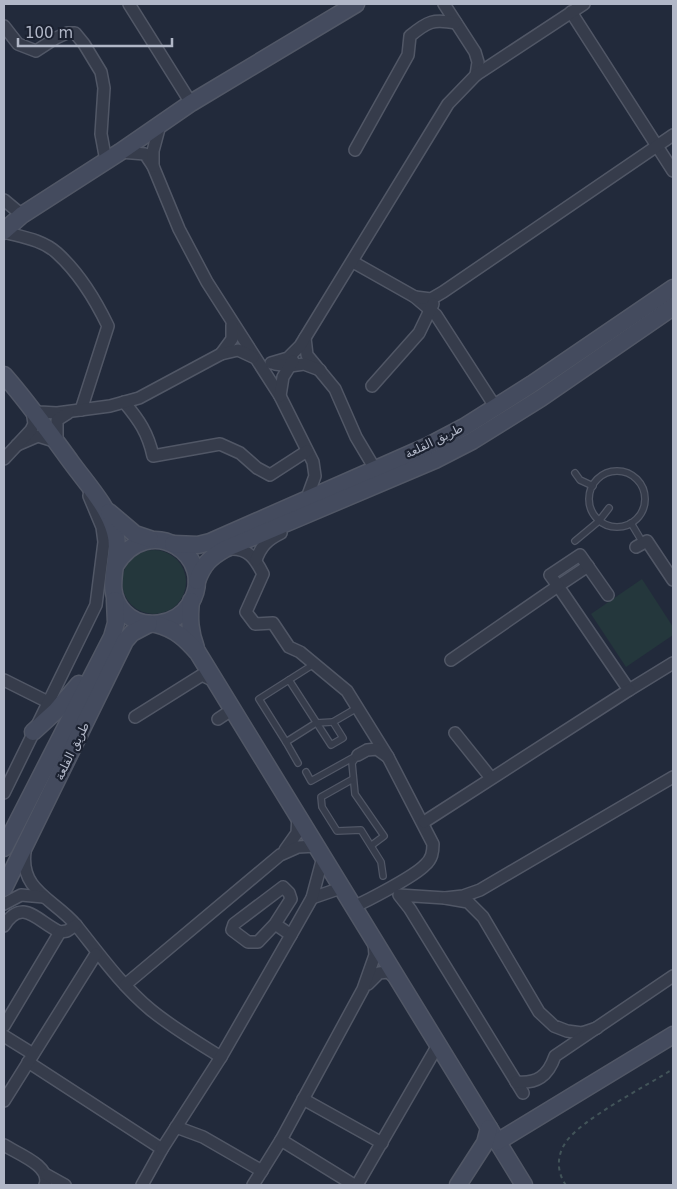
<svg xmlns="http://www.w3.org/2000/svg" width="677" height="1189" viewBox="0 0 677 1189" font-family="'DejaVu Sans',Vazirmatn,sans-serif">
<style>
.green{fill:#24373c}
.lines{fill:none;stroke-linecap:round;stroke-linejoin:round}
.lane-casing{stroke:#515766;stroke-width:8}
.street-casing{stroke:#515766;stroke-width:14}
.secondary-casing{stroke:#515766;stroke-width:19}
.path{stroke:#425459;stroke-width:2;stroke-dasharray:4 4;stroke-linecap:butt}
.lane{stroke:#363c4b;stroke-width:5.5}
.street{stroke:#363c4b;stroke-width:11}
.secondary{stroke:#444b5e;stroke-width:16}
.labels{text-anchor:middle;stroke-width:4.5;stroke-linejoin:round;paint-order:stroke}
.street-label{font-size:12px;fill:#b1b7c7;stroke:#1b2130}
</style>
<rect width="100%" height="100%" fill="#222a3b"/>
<g class="green">
<circle cx="154" cy="582" r="32"/>
<polygon points="642,579 673,627 673,635 626,667 591,614"/>
</g>
<g class="lines">
<defs>
<g id="lane">
<circle cx="617" cy="499" r="28"/>
<polyline points="575,473 580,480 593,486"/>
<polyline points="631,523 643,543"/>
<polyline points="575,541 599,521 609,508"/>
<polyline points="289,680 331,745 343,738 333,722 357,708"/>
<polyline points="286,742 259,699 314,664"/>
<polyline points="358,755 352,763 355,794 384,836 372,845"/>
<polyline points="298,763 286,742 316,723 333,722"/>
<polyline points="306,772 311,781 356,756"/>
<polyline points="353,779 321,797 322,807 337,831 361,830 381,862 383,876"/>
</g>
<g id="street">
<polyline points="129,4 191,103"/>
<polyline points="444,4 475,52 478,62 476,75"/>
<polyline points="571,12 673,171"/>
<polyline points="4,26 18,44 36,51 56,38 67,33 75,33 84,44 101,72 104,88 101,134 106,161"/>
<path d="M355,150l53,-95 2,-19c18,-15 23,-17 46,-13"/>
<polyline points="120,152 145,154 153,166 179,229 207,282 280,396 313,462 315,476 307,498"/>
<polyline points="153,166 153,151 160,125"/>
<polyline points="4,200 22,215"/>
<path d="M4,232c18,5 39,8 53,21 21,19 39,48 51,73l-27,84"/>
<polyline points="353,262 415,297 436,315 496,408"/>
<polyline points="415,297 431,299 443,292 673,135"/>
<polyline points="305,338 307,355 335,389 356,437 375,469"/>
<polyline points="221,354 232,339 232,325"/>
<polyline points="271,363 288,358 300,346 448,104 476,75 584,4"/>
<polyline points="275,364 290,366 304,364 320,370"/>
<polyline points="372,386 419,333 433,304"/>
<polyline points="280,396 283,377 293,361"/>
<path d="M124,402c15,18 24,31 29,54l67,-12 20,9 17,15 13,7 37,-24"/>
<polyline points="32,410 39,412 57,413 110,406 139,398 221,354 238,350 253,357"/>
<polyline points="17,445 38,436 57,442 57,420 68,413"/>
<polyline points="4,459 31,430 34,424 32,410"/>
<polyline points="636,547 647,541 673,580"/>
<path d="M230,549c18,-1 25,9 33,25l-17,38 9,12 18,-1 16,24 11,5 47,39 41,66 45,87c0,8 -1,15 -8,21 -10,11 -58,36 -72,42"/>
<path d="M256,560c5,-14 11,-20 25,-27"/>
<polyline points="588,566 558,586 629,690 673,663"/>
<polyline points="451,660 558,586 550,575 580,555 608,595"/>
<polyline points="4,680 48,702"/>
<polyline points="135,717 202,675 214,681"/>
<polyline points="218,719 233,709"/>
<polyline points="455,733 491,778"/>
<polyline points="358,755 367,750 377,749 388,757"/>
<polyline points="4,793 96,605 104,542 102,527 89,496 90,490"/>
<polyline points="424,822 629,690"/>
<polyline points="285,850 297,833 298,815"/>
<path d="M25,852c-5,39 29,47 51,73 24,30 46,61 75,85 22,18 46,32 70,47"/>
<polyline points="312,898 341,888"/>
<polyline points="445,898 399,895 410,909 523,1093"/>
<polyline points="4,904 21,895 44,897"/>
<polyline points="275,924 258,942 248,942 232,930 234,924 283,887 289,893 291,899 275,924 291,935"/>
<path d="M4,926c18,-30 34,-4 56,6l7,-1 9,-6"/>
<polyline points="368,984 379,973 388,972 398,980"/>
<polyline points="125,985 280,855 298,847 317,846"/>
<polyline points="4,1026 60,932"/>
<polyline points="597,1028 582,1033 567,1031 554,1026 539,1012 483,917 468,902 445,898 463,896 480,890 673,777"/>
<polyline points="4,1036 33,1054"/>
<polyline points="28,1062 162,1149 142,1185"/>
<path d="M516,1082c21,2 32,-6 39,-26l118,-80"/>
<polyline points="303,1099 382,1143"/>
<polyline points="4,1101 96,954"/>
<polyline points="176,1127 203,1137 262,1171"/>
<polyline points="281,1140 354,1185"/>
<path d="M4,1145c14,9 48,21 41,40"/>
<polyline points="162,1149 221,1057 291,935 312,898 323,857"/>
<polyline points="47,1175 65,1185"/>
<polyline points="253,1185 281,1140 363,989 375,955 374,943"/>
<polyline points="357,1185 438,1045"/>
</g>
<g id="secondary">
<polyline points="4,231 22,215 120,152 191,103 356,4"/>
<path d="M4,375c24,27 45,57 67,87 16,22 37,44 44,70 8,28 -14,56 9,80 18,19 52,14 66,-8 29,-47 -41,-95 -75,-38"/>
<polyline points="109,512 135,534 150,539"/>
<polyline points="173,544 198,545 210,542 428,446 464,427 532,384 673,288"/>
<path d="M197,581c6,-16 12,-23 28,-32l210,-89 37,-19 69,-43 132,-91"/>
<path d="M191,601c-2,18 -1,31 5,47"/>
<path d="M156,624c19,5 29,14 42,29l326,532"/>
<polyline points="33,732 56,711 79,684"/>
<polyline points="4,848 112,637 116,623 115,600"/>
<polyline points="4,888 125,641 132,633 149,624"/>
<polyline points="497,1142 673,1035"/>
<polyline points="458,1185 485,1143 489,1128"/>
</g>
</defs>
<use href="#lane" class="lane-casing"/>
<use href="#street" class="street-casing"/>
<use href="#secondary" class="secondary-casing"/>
<path class="path" d="M566,1185c-9,-12 -10,-29 0,-43 14,-22 82,-57 107,-73"/>
<use href="#lane" class="lane"/>
<use href="#street" class="street"/>
<use href="#secondary" class="secondary"/>
</g>
<g class="labels">
<g class="street-label">
<text transform="translate(434 441) rotate(-26)" y="4">طريق القلعة</text>
<text transform="translate(72 751) rotate(-64)" y="4">طريق القلعة</text>
</g>
</g>
<rect width="677" height="1189" fill="none" stroke="#b1b7c7" stroke-width="10"/>
<path d="M18 38v8h154v-8" fill="none" stroke="#b1b7c7" stroke-width="2.5"/>
<text x="25" y="38" font-size="15" fill="#b1b7c7" stroke="#1b2130" stroke-width="4" paint-order="stroke">100 m</text>
</svg>
